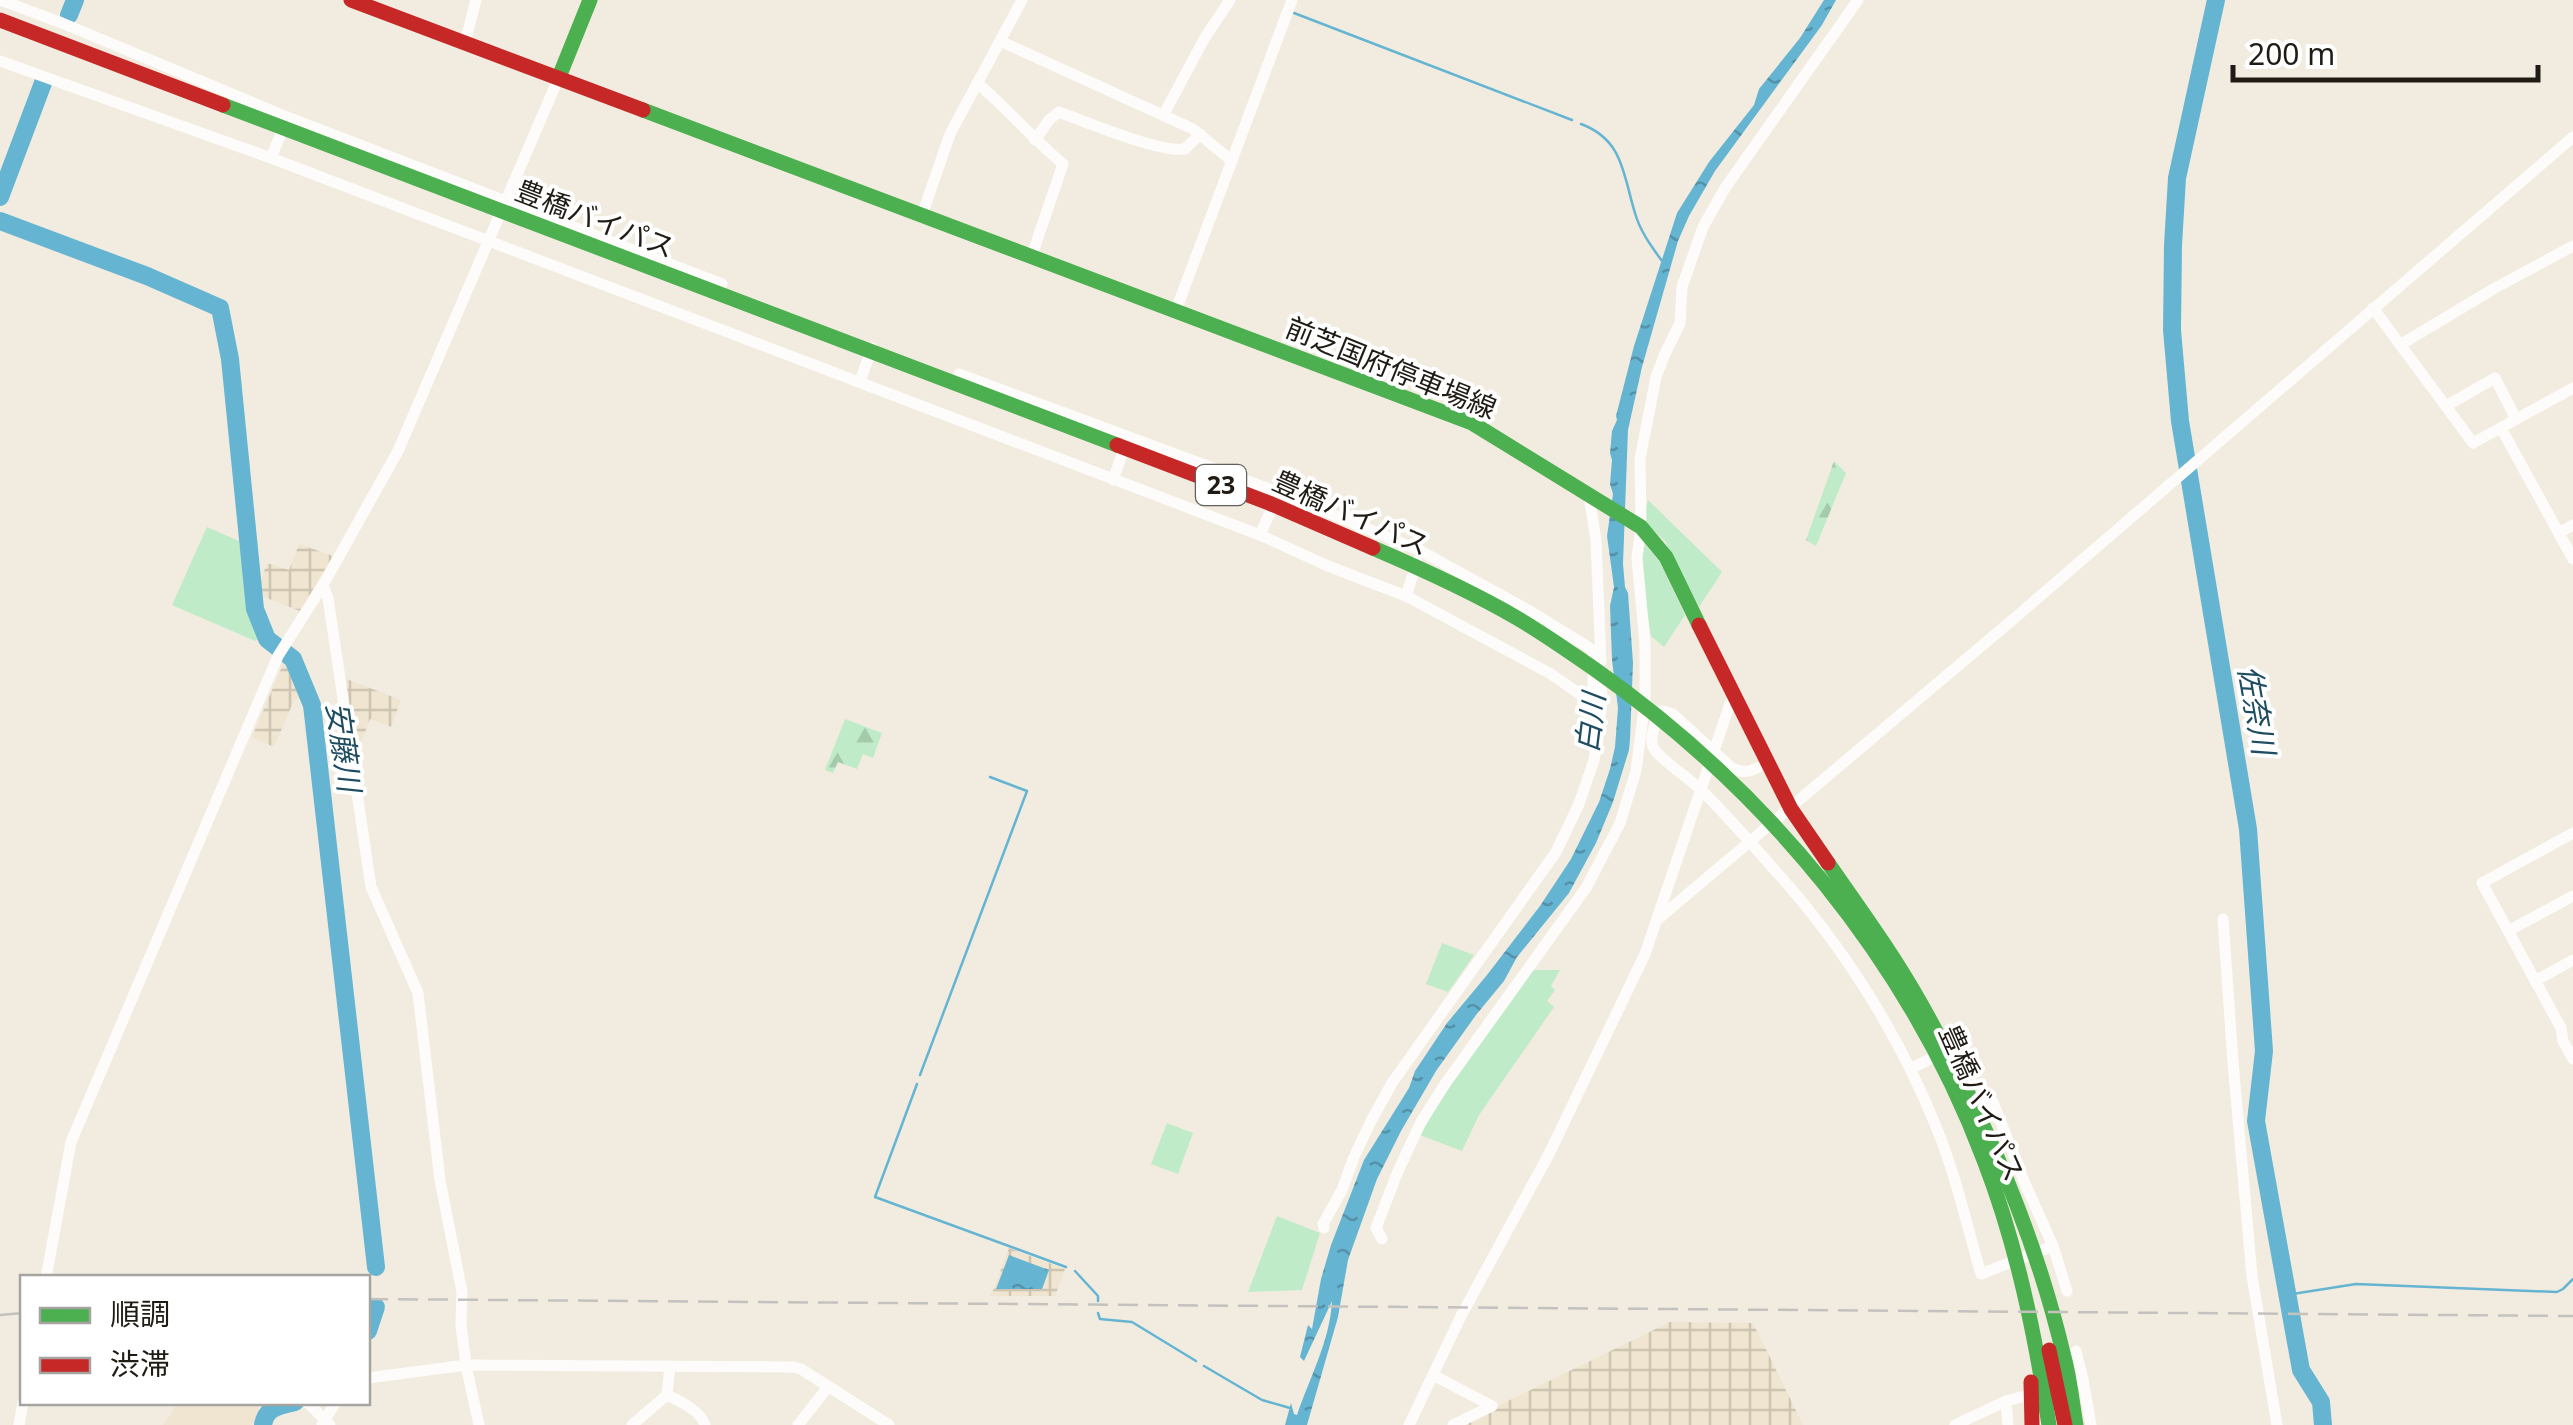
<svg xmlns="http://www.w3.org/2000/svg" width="2573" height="1425" viewBox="0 0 2573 1425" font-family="'Noto Sans','Noto Sans JP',sans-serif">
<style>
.built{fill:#efe5d0}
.industrial{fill:url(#industrial-grid)}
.grass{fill:#bfebc8}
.forest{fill:url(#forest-firs)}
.water{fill:url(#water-ripples)}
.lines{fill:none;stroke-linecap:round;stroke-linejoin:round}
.stream{stroke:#65b5d2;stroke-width:2.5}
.river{stroke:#65b5d2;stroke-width:18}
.street{stroke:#fdfcfa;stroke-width:11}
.fast{stroke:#4caf50;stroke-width:15}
.jam{stroke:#c62828;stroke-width:15}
.rail{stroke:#c4c2bf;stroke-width:2.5;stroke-dasharray:20 10;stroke-linecap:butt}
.labels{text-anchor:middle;stroke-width:8;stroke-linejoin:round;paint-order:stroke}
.shield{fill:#fff;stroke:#63605b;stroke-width:2.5}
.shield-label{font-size:25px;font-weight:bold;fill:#201c15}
.street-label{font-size:28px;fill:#201c15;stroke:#fff}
.water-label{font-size:30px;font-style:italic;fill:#1e4c60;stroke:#fff}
</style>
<defs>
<pattern id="industrial-grid" width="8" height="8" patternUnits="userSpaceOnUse" patternTransform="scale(2.5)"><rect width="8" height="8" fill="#efe5d0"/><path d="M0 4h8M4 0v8" fill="none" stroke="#cdc4b2"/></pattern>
<pattern id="forest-firs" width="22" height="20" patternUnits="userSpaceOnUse" patternTransform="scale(2.5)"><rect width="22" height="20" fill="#bfebc8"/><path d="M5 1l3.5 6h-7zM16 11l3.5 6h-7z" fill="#a4c9ab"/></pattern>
<pattern id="water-ripples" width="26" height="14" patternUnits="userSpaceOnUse" patternTransform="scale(2.5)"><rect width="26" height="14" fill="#65b5d2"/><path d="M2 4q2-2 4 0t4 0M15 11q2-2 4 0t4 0" fill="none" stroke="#5392a9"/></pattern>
</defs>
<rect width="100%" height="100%" fill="#f2ece0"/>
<polygon class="built" points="178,1402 259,1403 258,1420 250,1425 163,1425"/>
<g class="industrial">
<polygon points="299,544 333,556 300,611 256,594 267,563 289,570"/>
<polygon points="284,662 301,698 294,700 274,747 252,737"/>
<polygon points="344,678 401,700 391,727 370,719 356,756"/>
<polygon points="1009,1248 1065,1269 1055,1296 991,1296"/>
<polygon points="1670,1322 1753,1323 1803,1425 1459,1425"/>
</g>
<g class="grass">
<polygon points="1648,500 1722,572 1699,607 1665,541 1643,521"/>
<polygon points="207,527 239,541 246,596 259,639 255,641 172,605"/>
<polygon points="1642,541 1660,562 1685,615 1664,647 1651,636 1639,557"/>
<polygon points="1442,943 1474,955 1448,992 1426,984"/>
<polygon points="1531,970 1560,970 1551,986 1555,990 1547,1001 1554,1007 1479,1115 1462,1151 1420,1135 1449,1086"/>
<polygon points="1167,1123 1193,1133 1178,1174 1151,1164"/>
<polygon points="1277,1216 1320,1233 1302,1290 1248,1292"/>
</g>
<g class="forest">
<polygon points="1834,461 1846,473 1816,546 1806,540"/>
<polygon points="845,719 882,733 873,758 863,754 857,769 838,762 833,773 825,770"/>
</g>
<g class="water">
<path d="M1824,0h12l-14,25 -107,146 -26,45 -11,25 -36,126 -14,63 -5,134 2,23 3,6 5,70 -3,76 -1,11 -16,52 -17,41 -27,50 -52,64 -13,24 -28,34 -40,56 -35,60 -24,48 -29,81 -10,57 -31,108h-22l6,-22 3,11 3,1c12,-36 33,-74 35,-114l-28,60 -4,-4 8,-32 4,4 9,-50 10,-34 33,-85 45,-72 6,-17 32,-48 40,-48 53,-69 31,-47 28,-57 11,-33 5,-22 3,-39 -6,-48 -2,-54 4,-19 -7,-51 6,-42 -3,-10 2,-24 -2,-7 2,-22 5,-11 -1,-4 18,-70 43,-133 32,-51 45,-57 5,-16 41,-51z"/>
<polygon points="1009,1255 1049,1270 1042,1289 996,1289"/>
</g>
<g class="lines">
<g class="stream">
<polyline points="1294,13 1572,120"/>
<path d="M1581,124c43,16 42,51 54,89 5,18 16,33 27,48"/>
<polyline points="920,1075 1027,791 990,777"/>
<polyline points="917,1084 875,1197 1066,1267"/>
<polyline points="1075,1271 1098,1296 1098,1301"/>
<polyline points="2286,1295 2356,1284 2557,1292 2563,1289 2573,1279"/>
<polyline points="1098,1313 1100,1319 1132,1322 1196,1361"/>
<polyline points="1204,1366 1262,1400 1290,1408"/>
</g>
<g class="river">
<polyline points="2216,0 2177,178 2173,245 2172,330 2180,421 2248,829 2264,1051 2256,1121 2301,1370 2321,1402 2323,1425"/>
<polyline points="69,15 75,0"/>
<polyline points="0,197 43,83"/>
<polyline points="0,221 147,276 220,308 230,359 255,609 267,639 293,659 312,705 376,1267"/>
<polyline points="368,1331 376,1307"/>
<path d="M263,1425c3,-18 16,-19 32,-23"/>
</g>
<g class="street">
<polyline points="0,0 62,23 287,117 722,284"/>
<polyline points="1000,41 1193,129 1232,161"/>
<polyline points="465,42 476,0"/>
<polyline points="0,61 271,158 1260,535 1328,566 1406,596 1551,674 1584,697 1593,696 1593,650 1528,610 1421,551 1278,492 959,374"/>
<path d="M977,83c30,25 55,55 86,81l-31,91"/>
<polyline points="1164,114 1204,39 1230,0"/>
<path d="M1035,140l14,-20 10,-8c27,10 101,41 126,37l15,-15"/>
<polyline points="271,158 284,126"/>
<polyline points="922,215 950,134 1022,0"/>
<polyline points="2373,308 2473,443 2573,388"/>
<polyline points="1176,310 1292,0"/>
<polyline points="2400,345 2495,288 2573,246"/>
<polyline points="860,381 872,348"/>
<polyline points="2446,406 2495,378 2516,419"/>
<polyline points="2501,428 2573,559"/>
<polyline points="1113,480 1125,446"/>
<polyline points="1589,496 1596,540 1601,661"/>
<polyline points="2559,533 2573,525"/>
<polyline points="1260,535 1275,501"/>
<polyline points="323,585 328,598 371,887 418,993 440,1180 462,1292 461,1325 466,1365 479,1425"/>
<polyline points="1406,596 1417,562"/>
<path d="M1766,763c-12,7 -20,12 -34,5l-59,-54 -10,-3 -4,1c-3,11 -11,27 -5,37 7,11 35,29 46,40 25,24 49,52 72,78 69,75 127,167 165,262 19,47 30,97 44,145l72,-28 -30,-67 -30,-77 -21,-1"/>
<polyline points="2573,833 2482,883 2561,1028 2563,1041 2573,1059"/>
<polyline points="2223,919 2233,1062 2252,1276 2277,1425"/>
<polyline points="1657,920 2017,616 2573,137"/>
<polyline points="2508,931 2573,896"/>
<polyline points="2535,981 2573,960"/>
<polyline points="1910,1069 1942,1053"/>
<polyline points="1324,1228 1323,1224 1342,1190 1354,1157 1371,1121 1392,1083 1556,852 1579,804 1594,760 1602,703 1601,680"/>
<polyline points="1382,1239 1376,1228 1398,1171 1421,1122 1445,1084 1586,888 1620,823 1636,771 1645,701 1645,644 1637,558 1641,527 1640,459 1656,377 1664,356 1680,323 1682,287 1703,227 1725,188 1858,0"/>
<polyline points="2053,1246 2067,1291"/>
<polyline points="46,1278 71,1142 278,656 323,585 398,451 559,77"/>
<polyline points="2076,1351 2083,1380"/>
<polyline points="1433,1375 1492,1406"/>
<polyline points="368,1378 466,1365 793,1367 801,1369 889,1425"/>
<polyline points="2064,1385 2083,1380 2091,1425"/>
<path d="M667,1395c14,7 33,15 38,30"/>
<polyline points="307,1402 330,1425"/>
<polyline points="322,1424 336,1402"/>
<polyline points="19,1425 23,1402"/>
<polyline points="632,1425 667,1395 670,1366"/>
<polyline points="798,1425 828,1387"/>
<polyline points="1409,1425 1461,1316 1549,1154 1645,954 1733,695"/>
<polyline points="1453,1425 1492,1406"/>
<polyline points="1955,1425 2006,1401"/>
<polyline points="2008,1425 2006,1401 2032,1394"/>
</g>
<g class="fast">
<polyline points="559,77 590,0"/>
<polyline points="223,105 1117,445"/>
<polyline points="643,110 1472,423 1641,527 1666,557 1699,625"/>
<path d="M1373,548c49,21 98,43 144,70 26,15 51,33 76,50 173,121 316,293 391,492 33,85 51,175 65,265"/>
<path d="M1828,863c32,46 65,91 93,141 62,110 114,229 143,353 6,22 8,45 12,68"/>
</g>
<g class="jam">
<polyline points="351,0 643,110"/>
<polyline points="0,20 223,105"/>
<polyline points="1117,445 1269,503 1373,548"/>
<polyline points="1699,625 1791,809 1828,863"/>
<polyline points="2049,1350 2065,1425"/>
<polyline points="2031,1382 2032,1425"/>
</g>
<g class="rail">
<polyline points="368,1299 2573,1316"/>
<polyline points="0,1315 22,1313"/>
</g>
</g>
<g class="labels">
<rect class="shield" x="1196" y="465" width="50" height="40" rx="8"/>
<g class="shield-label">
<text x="1221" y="494">23</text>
</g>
<g class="street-label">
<text transform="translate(595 219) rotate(21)" y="10">豊橋バイパス</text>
<text transform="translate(1391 368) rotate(22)" y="10">前芝国府停車場線</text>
<text transform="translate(1351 513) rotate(24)" y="10">豊橋バイパス</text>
<text transform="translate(1982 1103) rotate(66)" y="10">豊橋バイパス</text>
</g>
<g class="water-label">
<text transform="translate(2256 710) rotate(80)" y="10">佐奈川</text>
<text transform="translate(1591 723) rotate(-83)" y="10">白川</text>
<text transform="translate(343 747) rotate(82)" y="10">安藤川</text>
</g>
</g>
<rect x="20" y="1275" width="350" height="130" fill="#ffffff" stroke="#a6a4a1" stroke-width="2.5"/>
<rect x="40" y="1308" width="50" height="15" fill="#4caf50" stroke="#a6a4a1" stroke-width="2.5"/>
<text x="110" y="1325" font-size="30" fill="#201c15">順調</text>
<rect x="40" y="1358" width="50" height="15" fill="#c62828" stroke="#a6a4a1" stroke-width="2.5"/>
<text x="110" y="1375" font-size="30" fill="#201c15">渋滞</text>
<path d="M2233 65v15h305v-15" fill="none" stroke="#201c15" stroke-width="5"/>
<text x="2248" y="65" font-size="30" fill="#201c15" stroke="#ffffff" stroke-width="8" paint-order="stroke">200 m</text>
</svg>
